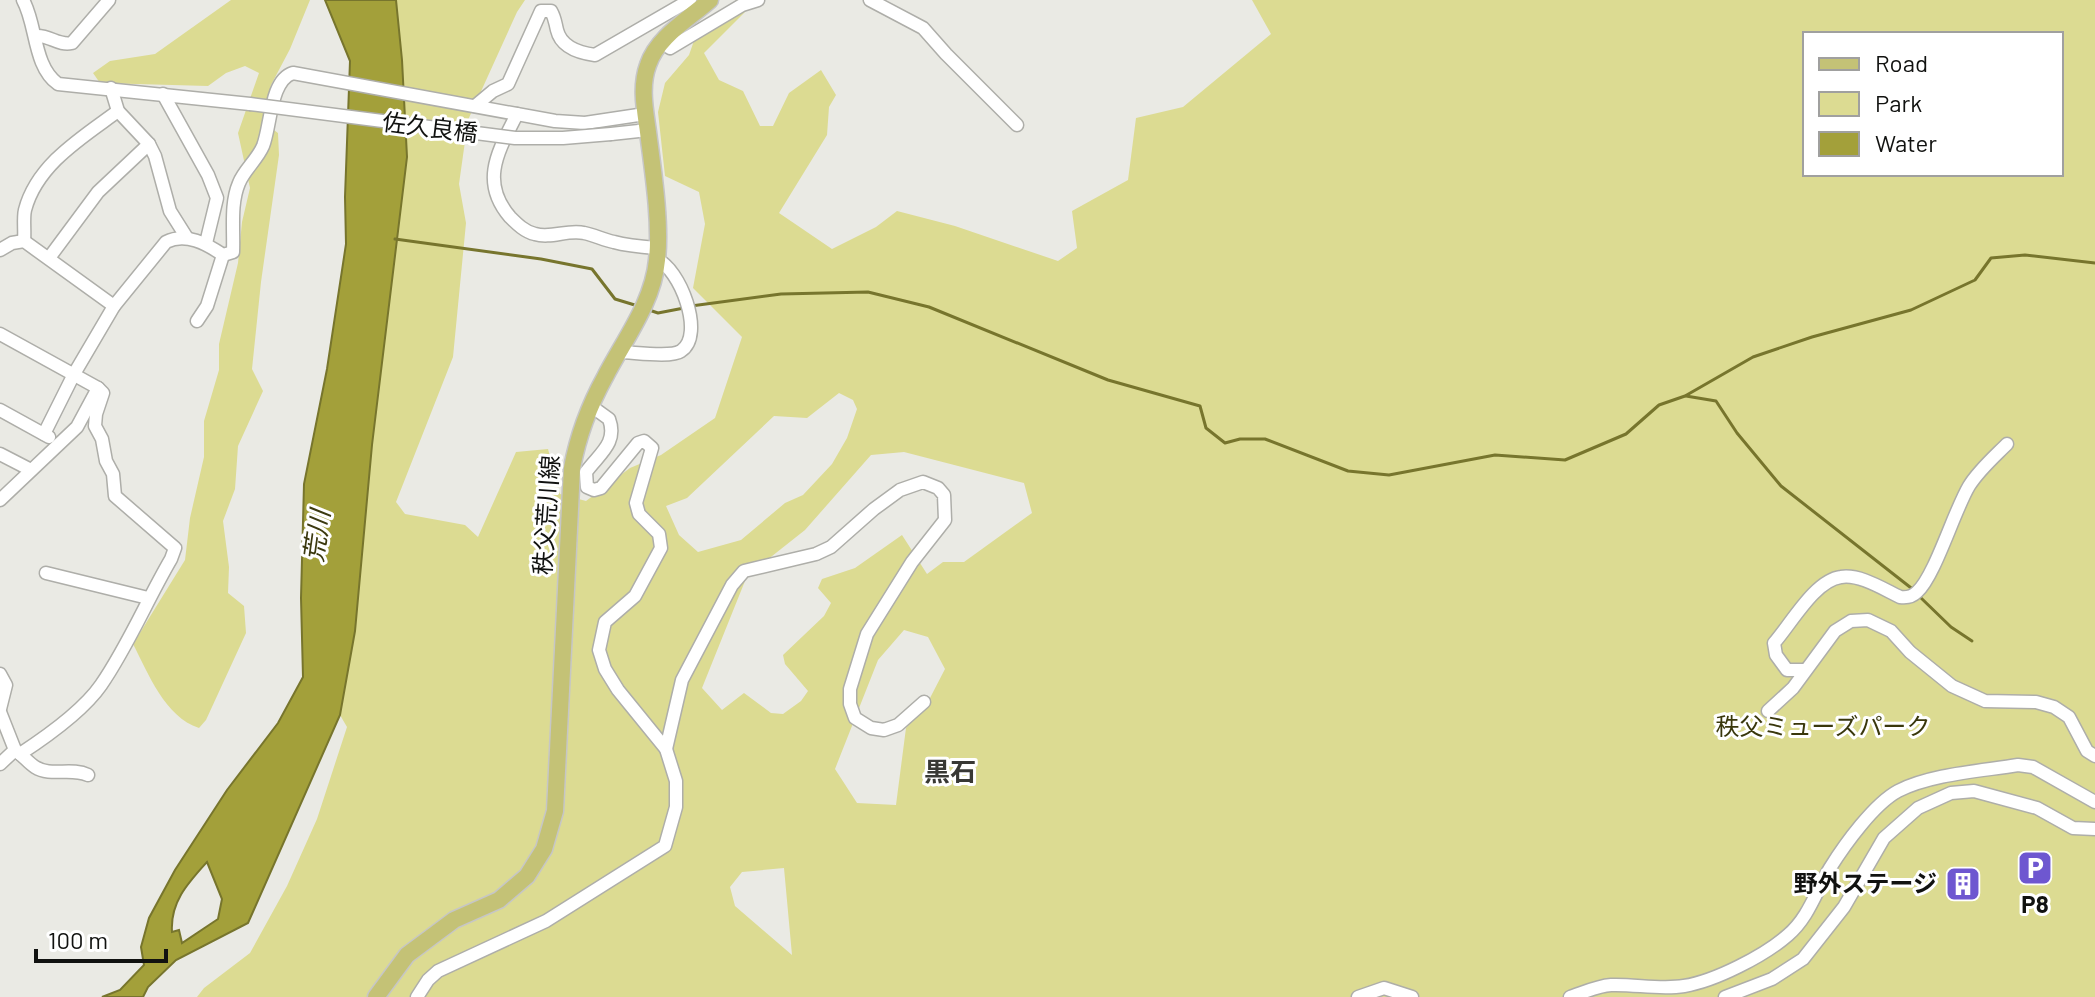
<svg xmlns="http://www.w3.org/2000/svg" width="2095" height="997" viewBox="0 0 2095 997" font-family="Barlow,'Noto Sans JP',sans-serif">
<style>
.green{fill:#dcdb92;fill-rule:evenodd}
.water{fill:#a3a03a;stroke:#77752d;stroke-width:2;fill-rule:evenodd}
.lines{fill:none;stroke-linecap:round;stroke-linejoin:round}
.stream{stroke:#77752d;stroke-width:3}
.minor-casing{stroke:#aeaea9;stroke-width:15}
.major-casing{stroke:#c6c6c6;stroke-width:19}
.minor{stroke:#fff;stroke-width:12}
.major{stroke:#c4c276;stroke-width:16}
.minor-bridge-casing{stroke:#aeaea9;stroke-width:15;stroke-linecap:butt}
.minor-bridge{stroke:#fff;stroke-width:12}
.labels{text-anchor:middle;stroke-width:6;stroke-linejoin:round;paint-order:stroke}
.street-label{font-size:24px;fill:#111210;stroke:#fff}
.park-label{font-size:24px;fill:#39370c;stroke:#fff}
.poi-label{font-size:24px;font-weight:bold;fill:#111210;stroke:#fff;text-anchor:end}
.water-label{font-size:26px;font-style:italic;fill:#3b390f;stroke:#fff}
.neighbourhood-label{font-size:26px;font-weight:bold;fill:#383834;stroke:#fff}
</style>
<rect width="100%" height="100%" fill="#eaeae4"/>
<g class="green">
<path d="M231,0h79l-20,49 -19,36 -7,38 14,10 1,22 -18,127 -9,87 11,22 -25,55 -3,43 -12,32 6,46 -1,26 16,13 2,27 -40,87 -7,8c-34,-11 -51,-55 -66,-84l52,-84 5,-42 14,-61v-36l15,-51v-26l19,-81 4,-41 8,-34 -12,-55 21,-60 -14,-7 -19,7 -18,13 -108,-3 -7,-10 17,-12 45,-7z"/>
<path d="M396,0h129l-8,12 -49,108 -9,64 7,39 -13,134 -57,145 9,12 60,11 13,12 38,-85 32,-3 12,45 26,7 44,-33 31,-13 54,-37 27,-81 -49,-49 12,-64 -6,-32 -34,-16 -7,-64 7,-29 24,-28 7,-20 21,-10 19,-25h21l-53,53 15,27 24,11 17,35h13l16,-33 32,-23 15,25 -7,12 -2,28 -48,78 53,36 44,-22 21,-16 58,15 103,35 19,-13 -5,-37 56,-31 8,-62 47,-11 88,-73 -19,-34h843v997h-1898l7,-9 46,-35 37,-67 30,-67 30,-92 -7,-12 15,-84 17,-186 35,-288 -5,-97zM1805,34h256v140h-256zM839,393l14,7 4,9 -10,29 -15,26 -29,31 -18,8 -44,37 -43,12 -19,-17 -13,-29 21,-8 87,-82 33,2zM904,452l120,31 8,30 -68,49h-21l-16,12 -25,-39 -47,33 -33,11 -4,9 13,15 -7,13 -41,39 2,9 23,27 -7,10 -18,13 -12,-1 -27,-20 -22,17 -20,-22 45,-112 58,-46 66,-75zM904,630l24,7 17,32 -15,29 -24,30 -10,77 -39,-2 -22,-34 43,-109zM784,868l8,87 -57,-49 -5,-19 12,-15z"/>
</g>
<path class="water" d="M325,0h71l6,60 5,97 -35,288 -17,186 -15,84 -92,208 -72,37 -28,27 -5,10h-41l18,-7 24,-25 -3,-18 8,-29 26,-48 52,-80 51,-67 25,-46 -2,-79 3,-114 23,-115 19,-125 -1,-47 5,-136zM207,862l15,37 -4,20 -36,24 -3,-13 -7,2c-2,-30 16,-49 35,-70z"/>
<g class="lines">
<g class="stream">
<polyline points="395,239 541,259 592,269 615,299 638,306"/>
<polyline points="691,306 781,294 868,292 929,307 1108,380 1200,406 1206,428 1225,443 1240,439 1265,439 1348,471 1389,475 1495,455 1565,460 1626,434 1659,405 1685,396 1753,357 1812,337 1911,310 1975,280 1991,258 2025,255 2095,263"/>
<polyline points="649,310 658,313 684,308"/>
<polyline points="1686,396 1716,401 1737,433 1781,486 1915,591"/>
<polyline points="1920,597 1951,627 1972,641"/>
</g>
<defs>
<g id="minor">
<path d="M23,0c14,25 10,66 35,84l192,20"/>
<polyline points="870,0 923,28 946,54 1017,125"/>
<path d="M36,36c14,-1 22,10 36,7l37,-43"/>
<polyline points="662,42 670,48 742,5 758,0"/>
<polyline points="111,88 118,111 149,144 155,156 170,211 187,238"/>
<polyline points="163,94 208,175 217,198 206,243"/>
<path d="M475,106l18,-15 15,-7 33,-73h10c4,7 4,11 6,19 4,17 23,23 38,25l95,-55"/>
<path d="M517,114c-18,36 -38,67 -7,103 7,7 15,15 25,17 16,5 33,-5 49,-1 10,2 20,7 30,9 14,4 29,5 43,6"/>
<polyline points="611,134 648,130"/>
<path d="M24,241c1,-10 -1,-23 1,-31 12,-46 58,-73 93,-99"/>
<polyline points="0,250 12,243 24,241 114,306"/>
<polyline points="49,258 98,192 149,144"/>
<polyline points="197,321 207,306 223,255"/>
<polyline points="0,334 98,388 77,427 0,500"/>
<path d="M619,352c14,0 52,6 62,-1 25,-16 -2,-84 -24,-91"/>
<polyline points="0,410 49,437"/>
<path d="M44,434l30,-60 40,-68 52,-64c20,-10 41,2 57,13l10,-3c1,-22 -3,-48 6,-69 5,-13 18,-23 24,-37 8,-20 7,-66 30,-73l262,48 30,2 60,-9"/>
<polyline points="0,454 31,470"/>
<polyline points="46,573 148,598"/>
<path d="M1803,670h-16l-11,-15 -2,-12c17,-19 41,-63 67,-66 19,-3 42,12 59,20 7,1 12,0 17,-5 18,-16 37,-81 52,-106 10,-16 25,-29 38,-42"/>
<polyline points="0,674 6,685 0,709"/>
<polyline points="1768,711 1793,688 1835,631 1851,621 1868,620 1891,631 1910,652 1952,686 1985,701 2036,702 2054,707 2069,717 2087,751 2095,756"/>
<polyline points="0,712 15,750 0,764"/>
<polyline points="666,749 682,680 732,585 744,571 816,554 831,547 874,509 900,490 923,482 938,488 944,495 945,520 912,562 867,634 850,689 850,704 855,718 871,728 884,730 898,725 924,702"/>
<path d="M15,750l5,4c26,-17 63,-43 81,-69 27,-39 46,-85 70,-126l4,-11 -60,-52 -2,-22 -7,-13 -4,-22 -7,-13 1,-12 7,-21 -5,-5"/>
<path d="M20,754c5,4 10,10 15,13 16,10 36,0 53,8"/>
<path d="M417,997l11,-17 10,-9 108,-50 119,-75 11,-39v-26l-10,-32 -48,-59 -13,-21 -6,-19 6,-28 30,-26 26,-48 -2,-14 -20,-20 -3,-11 16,-55 -8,-7 -6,2 -37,45 -7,2 -7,-3 -1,-15c13,-18 32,-29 23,-53l-18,-13"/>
<polyline points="1358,997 1384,988 1412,997"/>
<path d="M1570,997c12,-4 27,-11 41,-12 24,-1 49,5 73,1 31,-5 80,-30 104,-51 21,-18 28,-44 42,-67 15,-24 44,-64 68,-77 33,-17 84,-20 120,-26l15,2 62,35"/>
<polyline points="1725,997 1772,979 1803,959 1844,907 1884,838 1918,808 1951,793 1974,791 2037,808 2073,828 2095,829"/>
</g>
<path id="major" d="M376,997l31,-42 47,-35 45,-20 28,-24 17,-27 11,-38 17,-343c6,-32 17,-62 33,-91 19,-37 48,-74 52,-117 4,-39 -4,-89 -9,-128 -3,-22 -8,-45 0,-67 9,-28 41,-46 62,-65"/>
</defs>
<use href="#minor" class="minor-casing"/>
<use href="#major" class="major-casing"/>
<use href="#minor" class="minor"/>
<use href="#major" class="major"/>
<defs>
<polyline id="minor-bridge" points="250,104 515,138 563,138 611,134"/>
</defs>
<use href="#minor-bridge" class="minor-bridge-casing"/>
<use href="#minor-bridge" class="minor-bridge"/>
</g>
<defs>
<symbol id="parking-square" viewBox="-11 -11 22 22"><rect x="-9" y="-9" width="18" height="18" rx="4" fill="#6e57d0" stroke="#fff"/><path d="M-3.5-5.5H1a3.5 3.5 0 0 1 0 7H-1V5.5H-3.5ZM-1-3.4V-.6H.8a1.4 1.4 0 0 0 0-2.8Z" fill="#fff"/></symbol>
<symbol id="building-square" viewBox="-11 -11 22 22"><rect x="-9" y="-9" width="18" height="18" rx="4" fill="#6e57d0" stroke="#fff"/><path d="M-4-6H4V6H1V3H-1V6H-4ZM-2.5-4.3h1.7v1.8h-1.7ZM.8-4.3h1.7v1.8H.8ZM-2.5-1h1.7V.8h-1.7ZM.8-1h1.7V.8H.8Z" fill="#fff"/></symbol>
</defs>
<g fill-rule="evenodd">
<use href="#parking-square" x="2015" y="848" width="40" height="40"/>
<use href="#building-square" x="1943" y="864" width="40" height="40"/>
</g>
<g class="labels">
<g class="street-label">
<text transform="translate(430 128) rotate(7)" y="8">佐久良橋</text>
<text transform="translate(547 515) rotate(-86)" y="8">秩父荒川線</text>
</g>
<g class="park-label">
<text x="1823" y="735">秩父ミューズパーク</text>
</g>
<g class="poi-label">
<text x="1937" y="892">野外ステージ</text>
<text x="2035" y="913" text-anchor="middle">P8</text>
</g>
<g class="water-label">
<text transform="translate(317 536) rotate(-82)" y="9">荒川</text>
</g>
<g class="neighbourhood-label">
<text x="950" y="781">黒石</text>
</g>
</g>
<rect x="1803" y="32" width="260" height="144" fill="#ffffff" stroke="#a0a09f" stroke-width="2"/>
<rect x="1819" y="58" width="40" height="12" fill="#c4c276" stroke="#a0a09f" stroke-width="2"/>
<text x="1875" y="72" font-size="24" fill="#111210">Road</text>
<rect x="1819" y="92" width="40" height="24" fill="#dcdb92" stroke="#a0a09f" stroke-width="2"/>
<text x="1875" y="112" font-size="24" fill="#111210">Park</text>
<rect x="1819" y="132" width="40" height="24" fill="#a3a03a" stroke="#a0a09f" stroke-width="2"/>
<text x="1875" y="152" font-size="24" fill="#111210">Water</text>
<path d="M36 949v12h130v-12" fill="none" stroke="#111210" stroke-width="4"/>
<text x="48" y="949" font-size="24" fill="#111210" stroke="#ffffff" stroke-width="6" paint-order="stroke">100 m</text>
</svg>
